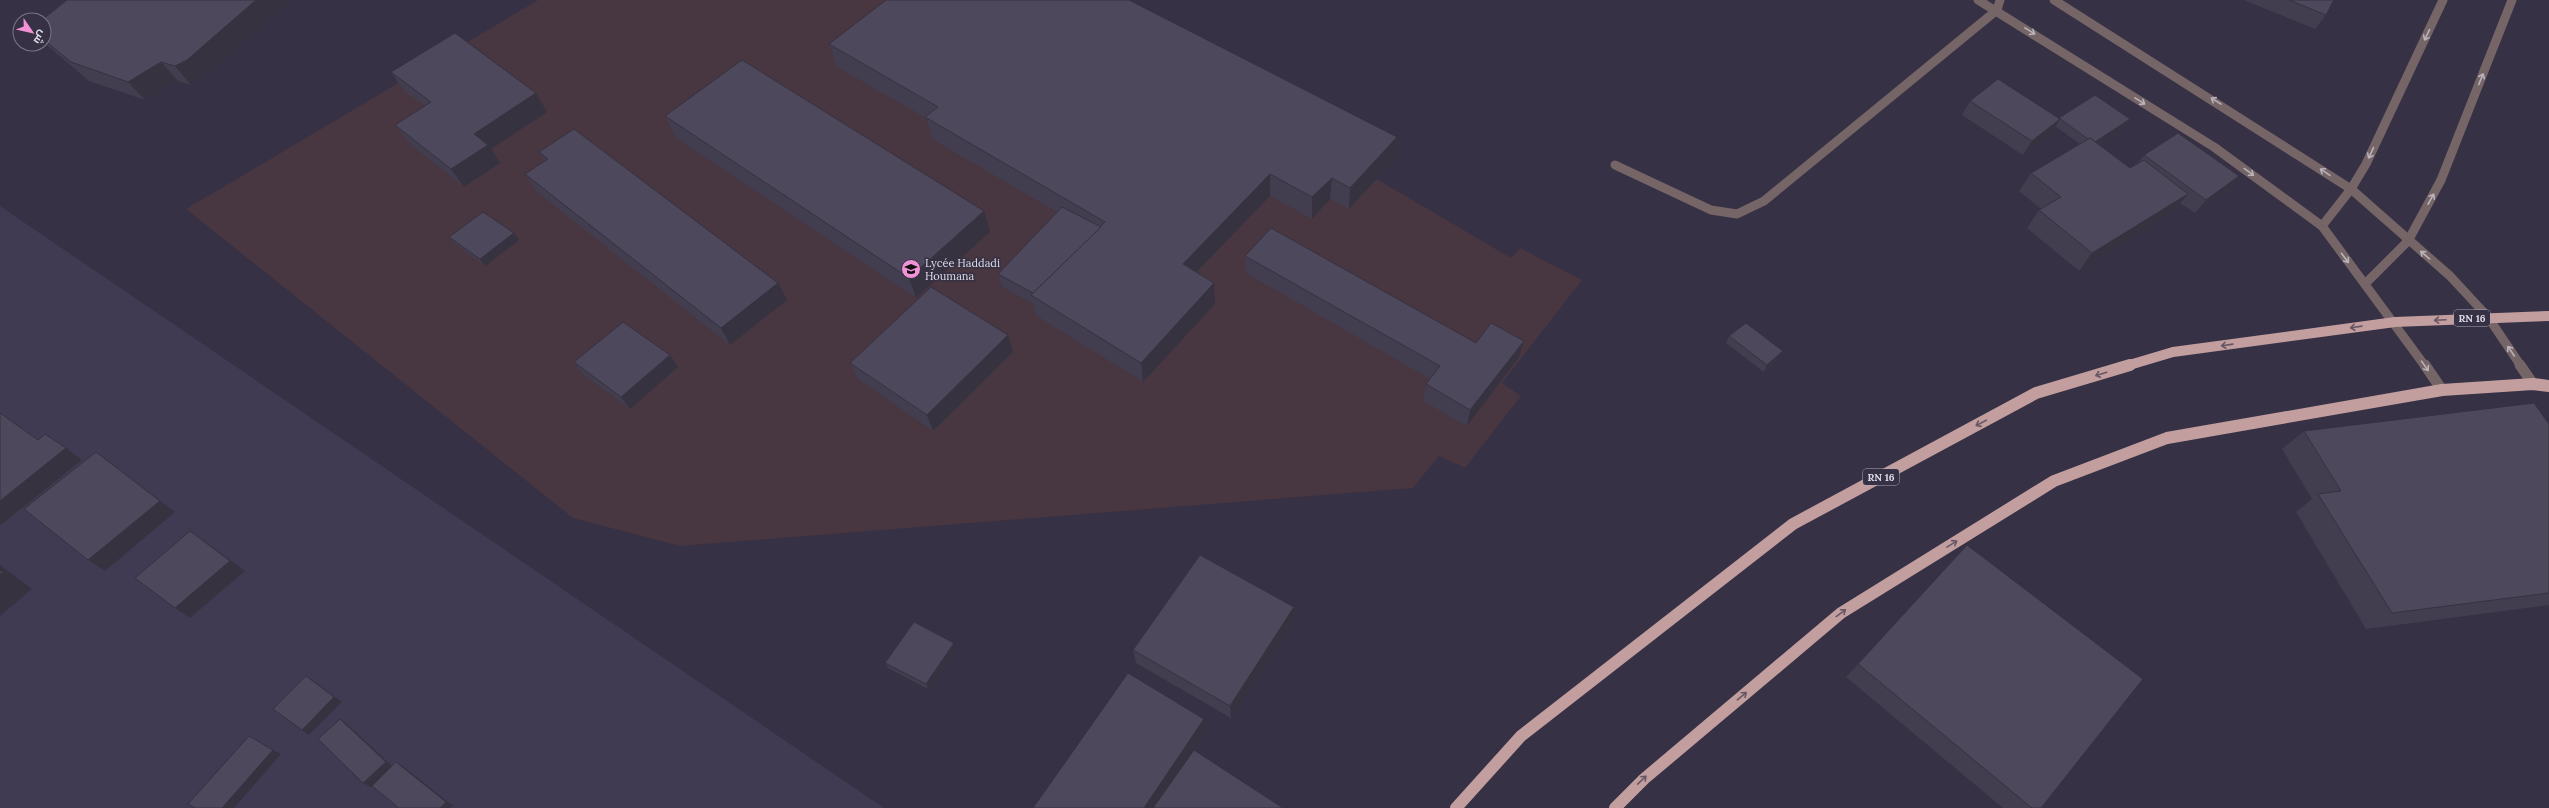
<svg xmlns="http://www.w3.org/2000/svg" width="2549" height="808" viewBox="0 0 2549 808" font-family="Lora,Cairo,serif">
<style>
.built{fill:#403a53}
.education{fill:#483640}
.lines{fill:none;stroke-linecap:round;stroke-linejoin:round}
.service{stroke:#756566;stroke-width:9}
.minor{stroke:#756566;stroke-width:9}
.tertiary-far1{stroke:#756566;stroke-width:9}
.tertiary{stroke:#756566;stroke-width:11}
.trunk-far1{stroke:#c29e9f;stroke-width:10}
.trunk{stroke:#c29e9f;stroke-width:12}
.wall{fill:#423e4f}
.shaded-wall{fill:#363240}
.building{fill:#4d485c;stroke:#363240}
.oneway{stroke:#bab3bb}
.oneway2{stroke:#675764}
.labels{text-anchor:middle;stroke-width:3;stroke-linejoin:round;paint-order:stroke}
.shield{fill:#363144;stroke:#aca9b8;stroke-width:1}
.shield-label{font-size:10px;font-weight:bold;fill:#dfdde9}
.poi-label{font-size:11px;fill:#dfdde9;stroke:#363144;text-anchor:start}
</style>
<rect width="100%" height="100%" fill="#363144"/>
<polygon class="built" points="0,206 884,808 0,808"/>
<polygon class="education" points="538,0 1072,0 1511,258 1520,248 1582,280 1502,383 1521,396 1465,468 1439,456 1413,488 680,546 573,518 186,209"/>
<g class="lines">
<polyline class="service" points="1615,165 1711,210 1737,214 1764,201 1997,10"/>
<g class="minor">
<polyline points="1997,10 2000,0"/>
<polyline points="2322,226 2351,189 2366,164 2443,0"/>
<polyline points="2365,284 2408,241 2441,180 2512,0"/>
</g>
<g class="tertiary-far1">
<polyline points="1978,0 2214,147 2322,226 2425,366"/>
<polyline points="2054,0 2351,189 2450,276 2488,317 2521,366"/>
</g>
<g class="tertiary">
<polyline points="2425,365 2442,390"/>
<polyline points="2520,365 2533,384"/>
</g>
<polyline class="trunk-far1" points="2126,366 2173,352 2395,322 2549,316"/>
<g class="trunk">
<polyline points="1456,808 1521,736 1793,524 2036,393 2130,365"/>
<polyline points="1615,808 1644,779 1841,613 2054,481 2167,438 2442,390 2533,384 2549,386"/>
</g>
</g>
<g class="wall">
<polygon points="67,0 289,0 290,2 203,78 191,85 178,81 145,100 89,81 49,47 44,42 44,20"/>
<polygon points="2244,0 2334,0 2326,15 2315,29"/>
<polygon points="829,44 1397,137 1395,159 1349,209 1330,199 1312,219 1270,196 1196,273 1214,283 1215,304 1143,382 1035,315 1033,304 1002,287 998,274 1057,212 932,139 926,118 837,67"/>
<polygon points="391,72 547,112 491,149 500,163 464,187 409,143 395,125 425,106 404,91"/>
<polygon points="1970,101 2059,119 2125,126 2098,144 2130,168 2137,164 2144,155 2239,176 2228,189 2195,213 2180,203 2173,211 2079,271 2027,228 2039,210 2041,209 2019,191 2031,173 2080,144 2055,126 2051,133 2023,155 1962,115"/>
<polygon points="665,116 990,232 916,298 676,138"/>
<polygon points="539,152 778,283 787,300 730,345 537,192 525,174 545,161"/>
<polygon points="449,237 519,240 485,266 455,244"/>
<polygon points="1245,256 1476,343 1519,357 1467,426 1423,401 1426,384 1430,379 1246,273"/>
<polygon points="1729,336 1779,357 1764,372 1726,343"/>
<polygon points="1013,352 933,431 858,379 850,363"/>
<polygon points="670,355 678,367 630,409 583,374 574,362"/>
<polygon points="2549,424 2549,605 2366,629 2296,512 2312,499 2282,449 2304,431"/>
<polygon points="1967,545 2041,808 2003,808 1846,677"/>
<polygon points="1294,621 1231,718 1136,663 1133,650"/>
<polygon points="957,648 928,689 888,668 885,663"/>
</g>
<g class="shaded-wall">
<polygon points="256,0 289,0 290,2 203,78 191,85 175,66"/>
<polygon points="161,62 178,81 145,100 128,82"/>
<polygon points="536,93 547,112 491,149 500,163 464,187 451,169 474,134"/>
<polygon points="2060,119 2051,133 2023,155 2032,141"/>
<polygon points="2130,119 2125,126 2088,150 2094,143"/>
<polygon points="1397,137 1395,159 1349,209 1350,188"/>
<polygon points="1270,174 1270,196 1184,285 1183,264"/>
<polygon points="2239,176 2228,189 2195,213 2206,200"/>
<polygon points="1332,178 1330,199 1312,219 1312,197"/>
<polygon points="2188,194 2173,211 2079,271 2092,253"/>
<polygon points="984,211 990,232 916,298 909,278"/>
<polygon points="514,233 519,240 485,266 480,259"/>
<polygon points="778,283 787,300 730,345 721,328"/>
<polygon points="1214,283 1215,304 1143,382 1141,363"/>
<polygon points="1008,335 1013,352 933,431 927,415"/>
<polygon points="1524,341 1519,357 1467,426 1470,410"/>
<polygon points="1783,351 1779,357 1764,372 1767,365"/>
<polygon points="670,355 678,367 630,409 621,397"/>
<polygon points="66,448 82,460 1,525 0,524 0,501"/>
<polygon points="96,452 175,512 105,571 88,560"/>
<polygon points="190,531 245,571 190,618 175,608"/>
<polygon points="0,565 32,589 0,616"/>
<polygon points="1294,607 1294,621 1231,718 1230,706"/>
<polygon points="954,643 957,648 928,689 926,684"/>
<polygon points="306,676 342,702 309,735 302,730"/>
<polygon points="340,719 347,724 393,767 371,787 363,783"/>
<polygon points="1204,719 1206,731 1154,808 1144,808"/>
<polygon points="273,750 281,754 234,808 222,808"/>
<polygon points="396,762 404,767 453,806 450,808 440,808"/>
</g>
<g class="building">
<polygon points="67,0 256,0 187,60 175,66 161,62 128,82 71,62 44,40 44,20 42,20"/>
<polygon points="886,0 1129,0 1397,137 1350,188 1332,178 1312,197 1270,174 1183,264 1214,283 1141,363 1031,295 1105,222 925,117 938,107 829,44"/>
<polygon points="2289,0 2334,0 2326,15"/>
<polygon points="455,33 536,93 474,134 488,145 451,169 395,125 431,102 391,72"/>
<polygon points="742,60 984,211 909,278 665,116"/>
<polygon points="1998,79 2060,119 2032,141 1970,101"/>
<polygon points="2095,95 2130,119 2095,142 2090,138 2088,139 2059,118"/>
<polygon points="574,129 778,283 721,328 525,174 548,159 539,152"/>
<polygon points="2178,133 2239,176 2206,200 2144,155"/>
<polygon points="2090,138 2130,168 2144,160 2188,194 2092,253 2039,210 2061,197 2031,173"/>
<polygon points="1062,207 1101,227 1033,293 998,274"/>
<polygon points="483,212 514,233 480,259 449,237"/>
<polygon points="1271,228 1476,343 1491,323 1524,341 1470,410 1426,384 1440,366 1245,256"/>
<polygon points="931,287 1008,335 927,415 850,363"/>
<polygon points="623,322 670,355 621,397 574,362"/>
<polygon points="1746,323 1783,351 1767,365 1729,336"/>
<polygon points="2534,403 2549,424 2549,593 2392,613 2318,494 2341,491 2304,431"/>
<polygon points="0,413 38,440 45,434 66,448 0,501"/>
<polygon points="96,452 160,501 88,560 24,509"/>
<polygon points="190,531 230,561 175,608 135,578"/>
<polygon points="1967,545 2143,679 2041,808 2032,808 1858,664"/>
<polygon points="1200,555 1294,607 1230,706 1133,650"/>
<polygon points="0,570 3,572 0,575"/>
<polygon points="914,622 954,643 926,684 885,663"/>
<polygon points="1128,673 1204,719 1144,808 1033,808"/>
<polygon points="306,676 334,697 302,730 273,709"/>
<polygon points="340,719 386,762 363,783 318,739"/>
<polygon points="249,736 273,750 222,808 195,808 188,804"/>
<polygon points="1194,750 1283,808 1153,808"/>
<polygon points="396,762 446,802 440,808 399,808 372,786"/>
</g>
<defs><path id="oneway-shaft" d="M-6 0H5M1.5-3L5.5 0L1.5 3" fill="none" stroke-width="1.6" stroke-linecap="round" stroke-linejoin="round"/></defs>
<g class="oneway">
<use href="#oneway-shaft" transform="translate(2030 31) rotate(32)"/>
<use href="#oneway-shaft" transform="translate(2427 35) rotate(115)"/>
<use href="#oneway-shaft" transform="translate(2481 79) rotate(-68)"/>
<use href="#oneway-shaft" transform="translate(2140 101) rotate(32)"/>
<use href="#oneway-shaft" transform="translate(2216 101) rotate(-148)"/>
<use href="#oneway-shaft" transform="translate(2371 153) rotate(115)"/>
<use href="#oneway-shaft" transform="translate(2249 172) rotate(36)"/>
<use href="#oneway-shaft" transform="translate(2325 172) rotate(-146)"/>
<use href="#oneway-shaft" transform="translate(2431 199) rotate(-61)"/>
<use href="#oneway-shaft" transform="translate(2425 255) rotate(-139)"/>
<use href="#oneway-shaft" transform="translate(2345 258) rotate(53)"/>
<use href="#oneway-shaft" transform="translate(2511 351) rotate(-124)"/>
<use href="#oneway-shaft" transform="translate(2425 366) rotate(55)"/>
</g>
<g class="oneway2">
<use href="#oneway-shaft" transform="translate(2440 320) rotate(177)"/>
<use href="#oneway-shaft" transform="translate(2356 327) rotate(172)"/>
<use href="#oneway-shaft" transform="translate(2227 345) rotate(172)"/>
<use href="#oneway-shaft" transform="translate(2101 374) rotate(163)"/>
<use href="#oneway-shaft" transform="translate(1981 423) rotate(152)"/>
<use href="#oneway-shaft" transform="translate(1952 544) rotate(-32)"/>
<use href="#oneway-shaft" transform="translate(1841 613) rotate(-36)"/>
<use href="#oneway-shaft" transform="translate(1742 696) rotate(-40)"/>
<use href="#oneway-shaft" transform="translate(1642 780) rotate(-44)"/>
</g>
<defs>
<symbol id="school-disc" viewBox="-11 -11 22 22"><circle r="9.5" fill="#f391d6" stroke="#363144"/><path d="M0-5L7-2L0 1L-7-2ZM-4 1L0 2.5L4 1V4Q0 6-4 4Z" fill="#111"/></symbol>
</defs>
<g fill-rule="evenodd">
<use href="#school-disc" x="900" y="258" width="22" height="22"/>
</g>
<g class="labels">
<g class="shield">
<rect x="2454" y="310" width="36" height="16" rx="3"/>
<rect x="1863" y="469" width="36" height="16" rx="3"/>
</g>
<g class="shield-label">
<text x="2472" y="322">RN 16</text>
<text x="1881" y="481">RN 16</text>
</g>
<g class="poi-label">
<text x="925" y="267">Lycée Haddadi<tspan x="925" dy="13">Houmana</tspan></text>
</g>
</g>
<g transform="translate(32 32) rotate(124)"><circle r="19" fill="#363144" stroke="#7a7686"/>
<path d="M0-3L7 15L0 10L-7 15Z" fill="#f391d6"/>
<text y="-6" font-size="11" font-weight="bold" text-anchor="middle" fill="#dfdde9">ش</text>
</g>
</svg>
